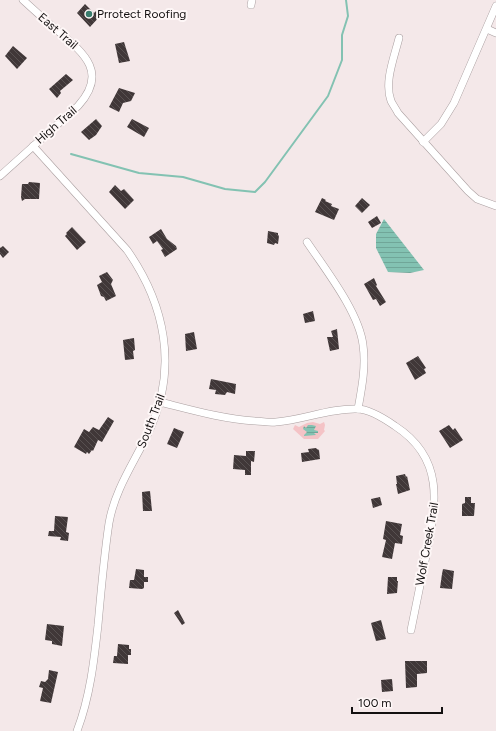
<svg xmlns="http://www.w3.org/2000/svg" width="496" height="731" viewBox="0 0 496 731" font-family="Figtree,sans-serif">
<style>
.garden{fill:#f4c3c6}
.water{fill:url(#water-rules)}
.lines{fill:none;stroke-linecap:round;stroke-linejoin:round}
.stream{stroke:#83c2b2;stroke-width:2}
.building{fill:url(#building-back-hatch)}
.street-casing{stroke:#aa9fa0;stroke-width:8}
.street{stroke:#fff;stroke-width:7}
.poi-dot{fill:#397c6d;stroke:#fef7f7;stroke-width:1.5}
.labels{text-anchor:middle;stroke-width:4;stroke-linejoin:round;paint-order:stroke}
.poi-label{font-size:12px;fill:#131010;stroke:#fef7f7;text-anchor:start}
.street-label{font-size:12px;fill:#131010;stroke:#fef7f7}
</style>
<defs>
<pattern id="water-rules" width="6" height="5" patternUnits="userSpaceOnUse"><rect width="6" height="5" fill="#83c2b2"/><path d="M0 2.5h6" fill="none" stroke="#70a698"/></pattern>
<pattern id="building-back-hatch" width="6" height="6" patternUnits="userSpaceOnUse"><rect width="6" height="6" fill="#403738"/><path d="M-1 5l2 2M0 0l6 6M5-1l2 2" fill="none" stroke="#585151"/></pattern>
</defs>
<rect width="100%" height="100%" fill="#f4e8e9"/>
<polygon class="garden" points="313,422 320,424 324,422 325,425 324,430 325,431 318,439 304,439 293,429 295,425 299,427 307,423"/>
<g class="water">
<polygon points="384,219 424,270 410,273 388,272 376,248 376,234"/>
<polygon points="308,425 312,425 316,426 314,430 318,431 318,433 314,433 316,435 304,436 304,435 307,432 303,429 304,426 306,428"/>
</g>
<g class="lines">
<polyline class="stream" points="71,154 139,173 183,177 225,189 255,192 265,182 328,96 342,60 342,35 348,16 346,0"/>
</g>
<g class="building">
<polygon points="85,4 94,13 96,11 101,15 90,27 77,13"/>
<polygon points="124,42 130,61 119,63 115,44"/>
<polygon points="13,46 27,58 17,69 5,56"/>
<polygon points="66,74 73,80 60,91 61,93 57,98 49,89"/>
<polygon points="119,88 135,93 131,101 123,103 119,112 109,107"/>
<polygon points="96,119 102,126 96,135 89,140 81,132"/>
<polygon points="132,119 149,128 144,137 127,127"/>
<polygon points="29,182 40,183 39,199 25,199 22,201 21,197 22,184 28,184"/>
<polygon points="115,185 121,191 124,189 134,200 125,209 109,192"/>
<polygon points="322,198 326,200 325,201 332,204 331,206 339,209 334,220 315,212"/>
<polygon points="362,198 370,205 362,213 355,206"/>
<polygon points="377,216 381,223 372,228 368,222"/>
<polygon points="72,227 86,242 77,250 65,236 67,234 66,233"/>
<polygon points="161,229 167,239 176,246 177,249 165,257 161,250 163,249 157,241 153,244 149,237"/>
<polygon points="268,231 278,233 278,235 279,236 278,244 275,243 274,245 267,243"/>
<polygon points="3,246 9,252 3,258 0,254 0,248"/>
<polygon points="107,272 113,280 111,284 116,296 106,301 104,297 101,296 97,285 102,282 99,276"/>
<polygon points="374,278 377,285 376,286 386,302 380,306 376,299 373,300 364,284"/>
<polygon points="313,311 315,321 305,323 303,314"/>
<polygon points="337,329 339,349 330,351 327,337 333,337 331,331"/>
<polygon points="194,332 197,349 186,351 185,334"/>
<polygon points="134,338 135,350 133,351 134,359 125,360 123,340"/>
<polygon points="418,356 426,368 424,369 426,373 415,380 406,363"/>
<polygon points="211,379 236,384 235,394 227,392 225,395 215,394 216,390 209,389"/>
<polygon points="108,417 114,421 102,442 98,440 93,451 92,450 89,454 87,452 86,454 74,447 84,429 89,432 93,427 99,430"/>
<polygon points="449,425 453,430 455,428 463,440 450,448 439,431"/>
<polygon points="174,428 184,432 177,448 167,444"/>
<polygon points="316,448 317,449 319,450 320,459 302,462 301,453 309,452 308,449"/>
<polygon points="246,451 255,451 254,462 251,461 251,475 245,475 245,470 233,469 234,455 246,456"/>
<polygon points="405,474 406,477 407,476 410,490 398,494 396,484 397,484 396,476"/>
<polygon points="150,491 152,511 143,511 142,492"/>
<polygon points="380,497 382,505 373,508 371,499"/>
<polygon points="465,497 471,497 471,503 475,503 474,516 462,516 462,504 465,503"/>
<polygon points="55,516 68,517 66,532 69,533 68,541 60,540 61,537 48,536 49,531 54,531"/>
<polygon points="386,521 402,524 400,535 403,536 402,544 395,543 392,559 382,557 386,540 383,539"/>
<polygon points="136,569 144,570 144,577 148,577 148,582 144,582 144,588 142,589 129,588 130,580 134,580"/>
<polygon points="443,569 454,571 452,589 440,588 442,574"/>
<polygon points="388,577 397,577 397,581 398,581 397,593 387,594"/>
<polygon points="178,610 185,623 182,625 174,613"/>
<polygon points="381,620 386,639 376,641 371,623"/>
<polygon points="47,624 64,626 62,646 52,644 52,641 45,640"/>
<polygon points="118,644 129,645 129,649 131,649 131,655 128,655 128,664 113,663 114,656 117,656"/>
<polygon points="405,661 427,661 427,673 417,674 417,687 406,688"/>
<polygon points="49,670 58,672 51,703 40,701 43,688 39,687 41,681 45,682 48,679"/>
<polygon points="392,679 393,691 382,692 381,680"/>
</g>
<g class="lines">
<defs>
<g id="street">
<polyline points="251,5 252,0"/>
<polyline points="487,29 496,33"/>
<path d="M399,38c-5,20 -15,44 -8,63 2,4 5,8 7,12l70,78 9,8 19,7"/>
<polyline points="423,142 441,124 454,103 496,6"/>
<path d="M33,146l94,104c38,54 51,117 23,179 -14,31 -35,59 -41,94 -5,33 -8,68 -11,102 -4,36 -8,72 -21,106"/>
<path d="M0,176l78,-70c30,-33 7,-52 -20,-75 -12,-10 -23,-20 -35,-31"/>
<path d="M307,242c18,27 52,70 56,103 3,21 -1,42 -5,64"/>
<path d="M160,402c32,8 63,17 95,19 7,0 14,2 21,1 27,-2 54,-14 81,-13 12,0 28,10 38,17 51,33 41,79 31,130 -5,25 -10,50 -15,74"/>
</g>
</defs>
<use href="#street" class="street-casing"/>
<use href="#street" class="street"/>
</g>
<circle class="poi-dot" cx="89" cy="14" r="4"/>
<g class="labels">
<g class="poi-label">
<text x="97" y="18">Prrotect Roofing</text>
</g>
<g class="street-label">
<text transform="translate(58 31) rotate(41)" y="4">East Trail</text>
<text transform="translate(56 125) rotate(-41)" y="4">High Trail</text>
<text transform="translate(151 421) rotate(-69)" y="4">South Trail</text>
<text transform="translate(427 544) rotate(-80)" y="4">Wolf Creek Trail</text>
</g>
</g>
<path d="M352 707v6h90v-6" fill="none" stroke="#131010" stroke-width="2"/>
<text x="358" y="707" font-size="12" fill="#131010" stroke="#fef7f7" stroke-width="3" paint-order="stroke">100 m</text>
</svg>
